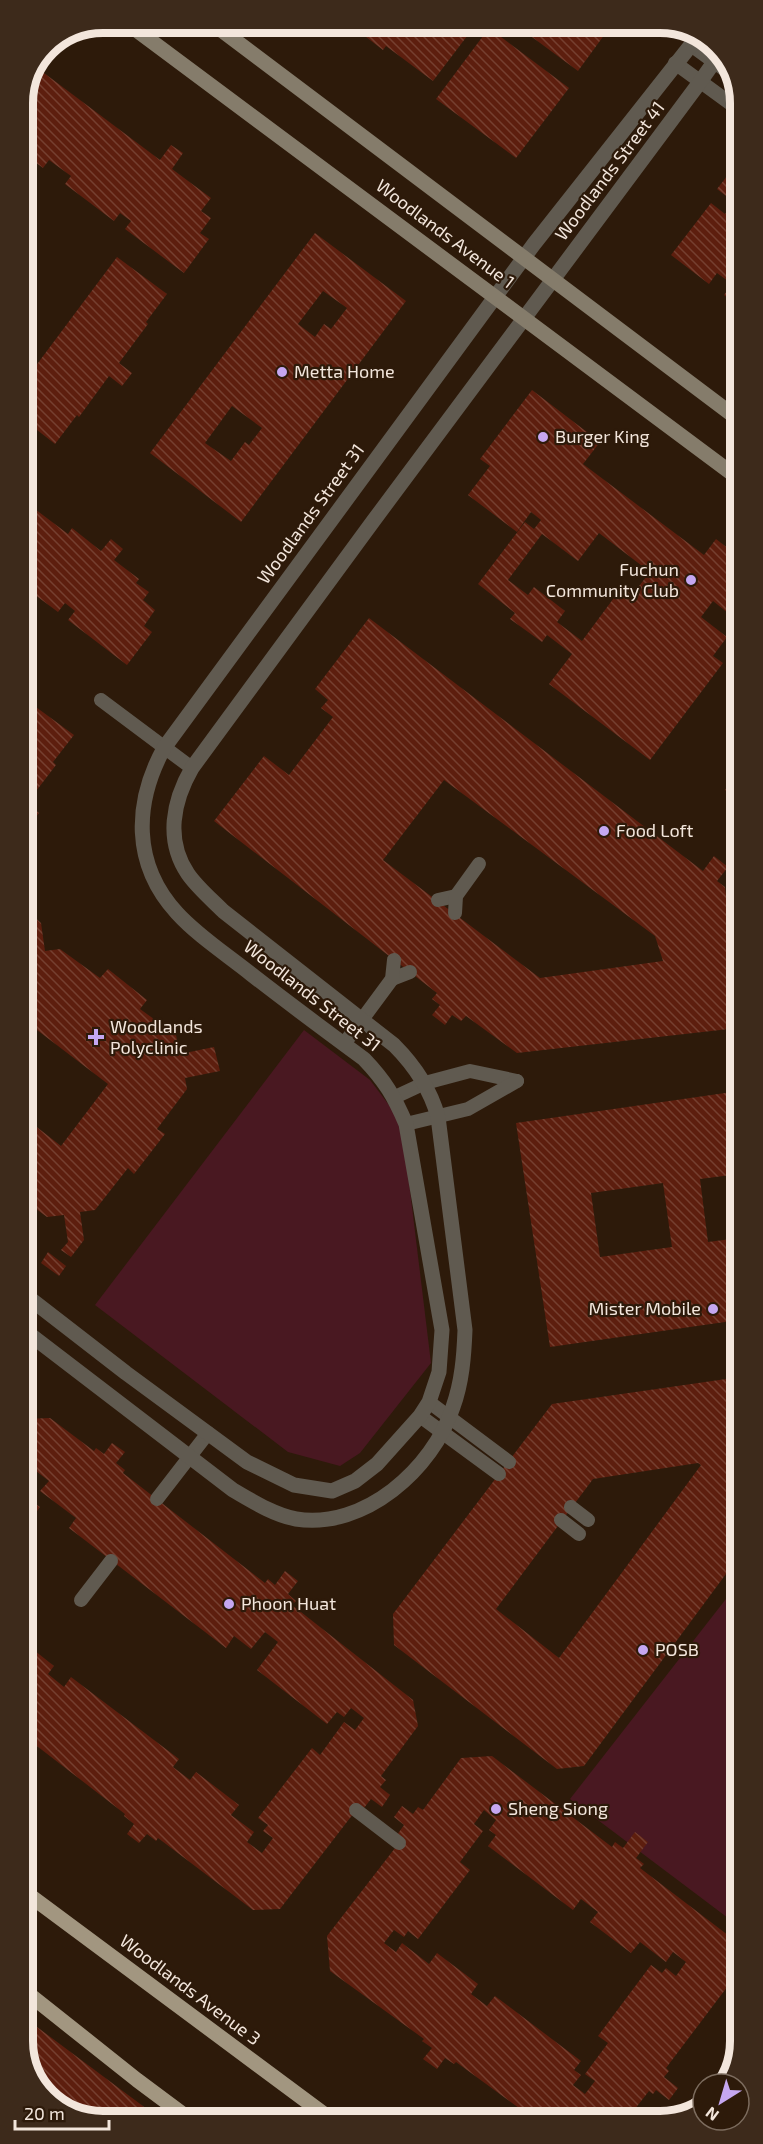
<svg xmlns="http://www.w3.org/2000/svg" width="763" height="2144" viewBox="0 0 763 2144" font-family="'Exo 2',sans-serif">
<style>
.grass{fill:#491821}
.building{fill:url(#building-back-hatch);fill-rule:evenodd}
.lines{fill:none;stroke-linecap:round;stroke-linejoin:round}
.service{stroke:#605a50;stroke-width:14}
.minor{stroke:#605a50;stroke-width:15}
.secondary{stroke:#857c6b;stroke-width:15}
.primary{stroke:#a29680;stroke-width:15}
.poi-dot{fill:#c5a7f1;stroke:#2d1a0a;stroke-width:2}
.labels{text-anchor:middle;stroke-width:4.5;stroke-linejoin:round;paint-order:stroke}
.street-label{font-size:18px;fill:#f3e6dc;stroke:#2d1a0a}
.poi-label{font-size:18px;fill:#f3e6dc;stroke:#2d1a0a;text-anchor:start}
.rim{fill:none;stroke:#f3e6dc;stroke-width:8}
</style>
<defs>
<pattern id="building-back-hatch" width="6" height="6" patternUnits="userSpaceOnUse" patternTransform="scale(1.5)"><rect width="6" height="6" fill="#5d1e0e"/><path d="M-1 5l2 2M0 0l6 6M5-1l2 2" fill="none" stroke="#753f30"/></pattern>
</defs>
<rect width="100%" height="100%" fill="#2d1a0a"/>
<g class="grass">
<polygon points="304,1030 370,1080 392,1109 403,1133 431,1363 360,1453 340,1466 288,1452 95,1305"/>
<polygon points="740,1581 740,1927 570,1799"/>
</g>
<g class="building">
<polygon points="356,23 477,23 433,81 386,46 383,50 353,27"/>
<polygon points="513,23 613,23 578,71"/>
<polygon points="489,28 569,88 516,158 436,99"/>
<polygon points="36,67 160,160 171,145 183,153 172,169 211,198 201,211 211,218 200,233 209,239 184,273 125,229 131,221 120,213 114,221 65,184 71,176 49,160 43,168 23,153 23,98"/>
<polygon points="738,162 738,306 724,295 732,284 717,273 709,284 671,255 711,203 725,214 734,202 717,189"/>
<path d="M315,233l91,68 -165,221 -91,-69zM323,291l24,17 -16,21 -7,-5 -9,13 -17,-13zM232,406l30,22 -13,17 -4,-3 -14,19 -26,-18z"/>
<polygon points="117,257 167,294 146,322 148,324 119,363 132,373 122,386 109,376 79,417 77,415 55,444 23,419 23,383"/>
<path d="M532,390l68,52 -17,22 121,91 12,-16 22,17 -1,14 1,1v50l-25,-20 -12,16 26,20 -14,19 10,7 -73,97 -101,-76 23,-30 -25,-19 -5,7 -32,-23 5,-6 -37,-29 47,-62 9,7 7,-9 -10,-8 -14,20 -49,-37 22,-29 -10,-7zM599,533l51,39 -18,23 -10,-8 -40,54 -25,-19 8,-11 -31,-24 -6,8 -20,-15 34,-46 36,27z"/>
<polygon points="23,500 68,534 72,528 101,551 111,539 123,549 114,560 139,579 136,583 149,592 143,600 155,610 144,626 152,632 127,665 68,620 75,611 65,603 58,612 23,586"/>
<path d="M369,618l334,253 11,-15 14,11 -11,14 8,6 4,34 8,-1 -2,-16 4,-1v37l-7,1 7,48v22l-10,18 -212,24 -51,-37 -5,5 -9,-6 -7,10 -13,-10 8,-10 -8,-6 5,-6 -223,-172 50,-65 25,19 44,-58 -12,-9 7,-8 -13,-11zM444,780l211,156 8,25 -123,17 -157,-118z"/>
<polygon points="25,699 74,735 53,762 56,765 27,803 39,813 30,824 24,819 23,701"/>
<polygon points="739,772 739,801 725,790"/>
<polygon points="30,913 41,923 45,951 60,949 100,978 108,969 147,1000 140,1009 176,1035 180,1054 214,1047 220,1071 185,1078 187,1089 157,1129 165,1134 134,1174 128,1168 95,1210 80,1212 84,1240 71,1257 61,1250 68,1242 64,1215 47,1217 24,1200 24,1117 61,1146 108,1084 37,1030 24,1046 24,921"/>
<path d="M739,1091v83l-39,5 8,63 31,-4v82l-189,27 -34,-224zM663,1183l9,64 -72,10 -9,-64z"/>
<polygon points="48,1252 66,1266 59,1276 41,1263"/>
<path d="M740,1377v178l-156,211 -27,3 -163,-124 -1,-31 159,-210zM698,1463l3,2 -142,193 -63,-49 97,-130z"/>
<polygon points="50,1418 94,1451 96,1448 104,1454 112,1443 125,1452 116,1463 125,1470 123,1473 265,1583 268,1579 275,1585 285,1571 298,1581 288,1594 296,1601 292,1605 413,1700 418,1726 381,1776 386,1780 380,1787 390,1795 382,1807 371,1799 364,1808 360,1805 280,1909 253,1910 158,1838 156,1841 147,1834 139,1843 127,1834 134,1824 124,1816 125,1814 33,1743 31,1747 25,1742 25,1643 54,1666 48,1674 64,1687 71,1677 179,1759 173,1767 190,1780 196,1772 239,1805 231,1815 254,1832 247,1842 262,1853 273,1838 263,1831 268,1825 258,1818 312,1748 320,1755 344,1722 355,1730 364,1718 351,1708 344,1717 337,1712 327,1724 257,1670 278,1642 265,1632 251,1649 234,1636 226,1648 69,1528 76,1518 40,1491 49,1481 36,1471 26,1484 36,1492 30,1500 40,1507 25,1528 24,1419"/>
<path d="M492,1756l120,91 3,-5 8,6 12,-16 13,10 -12,16 8,6 -4,4 97,74 3,28 -74,98 3,3 -5,6 14,11 -9,12 -13,-10 -3,4 -4,-3 -22,28h-93l-78,-57 -2,2 -9,-6 -8,11 -14,-10 9,-11 -10,-7 2,-2 -94,-68 -3,-35 75,-97 -5,-4 7,-10 -10,-8 8,-11 11,8 5,-7 5,3 38,-52zM484,1810l12,10 -7,10 7,5 -8,11 85,64 8,-11 17,13 -8,10 41,31 9,-11 26,20 7,-10 13,10 -10,14 -10,-8 -4,5 -11,-8 -53,71 10,7 -23,31 10,7 -10,13 -12,-9 8,-10 -7,-5 7,-9 -86,-65 -8,10 -16,-12 7,-10 -41,-31 -8,11 -27,-21 -6,9 -12,-9 10,-13 10,7 4,-6 10,8 52,-69 -10,-8 23,-31 -9,-7z"/>
<polygon points="25,2018 163,2121 97,2121 54,2105 25,2062"/>
</g>
<g class="lines">
<g class="service">
<polyline points="691,45 735,77"/>
<polyline points="675,63 738,109"/>
<polyline points="101,700 192,768"/>
<polyline points="438,900 456,896"/>
<polyline points="455,913 456,896 479,864"/>
<polyline points="392,979 410,972"/>
<polyline points="344,1044 392,979 394,960"/>
<polyline points="395,1097 425,1083 470,1071 517,1081"/>
<polyline points="406,1124 468,1109 517,1081"/>
<polyline points="429,1402 509,1462"/>
<polyline points="420,1416 499,1474"/>
<polyline points="157,1499 208,1433"/>
<polyline points="571,1507 588,1520"/>
<polyline points="561,1520 579,1534"/>
<polyline points="81,1600 111,1561"/>
<polyline points="356,1810 399,1843"/>
</g>
<g class="minor">
<path d="M24,1294l102,79 121,89 47,23 38,6 23,-10 22,-17 43,-48 9,-14 10,-30 3,-42 -36,-206c-12,-28 -21,-43 -42,-65 -38,-28 -76,-56 -113,-85 -25,-20 -53,-38 -74,-61 -45,-49 -43,-110 -13,-165l370,-504 157,-199 14,-6"/>
<path d="M24,1330l209,160c19,11 41,25 63,29 68,11 137,-50 157,-112 9,-25 11,-51 12,-77l-27,-213c-8,-29 -23,-51 -44,-72l-171,-134c-12,-12 -26,-24 -35,-37 -23,-34 -15,-73 4,-106l182,-248 326,-438 14,-20 -1,-20"/>
</g>
<g class="secondary">
<polyline points="127,23 738,478"/>
<polyline points="212,23 738,419"/>
</g>
<g class="primary">
<polyline points="25,1892 332,2120"/>
<polyline points="25,1991 137,2080 192,2121"/>
</g>
</g>
<g class="poi-dot">
<circle cx="282" cy="372" r="6"/>
<circle cx="543" cy="437" r="6"/>
<circle cx="691" cy="580" r="6"/>
<circle cx="604" cy="831" r="6"/>
<path d="M93 1028h6v6h6v6h-6v6h-6v-6h-6v-6h6z"/>
<circle cx="713" cy="1309" r="6"/>
<circle cx="229" cy="1604" r="6"/>
<circle cx="643" cy="1650" r="6"/>
<circle cx="496" cy="1809" r="6"/>
</g>
<g class="labels">
<g class="street-label">
<text transform="translate(610 171) rotate(-53)" y="6">Woodlands Street 41</text>
<text transform="translate(445 234) rotate(37)" y="6">Woodlands Avenue 1</text>
<text transform="translate(311 514) rotate(-54)" y="6">Woodlands Street 31</text>
<text transform="translate(312 996) rotate(38)" y="6">Woodlands Street 31</text>
<text transform="translate(190 1990) rotate(37)" y="6">Woodlands Avenue 3</text>
</g>
<g class="poi-label">
<text x="294" y="378">Metta Home</text>
<text x="555" y="443">Burger King</text>
<text x="679" y="576" text-anchor="end">Fuchun<tspan x="679" dy="21">Community Club</tspan></text>
<text x="616" y="837">Food Loft</text>
<text x="110" y="1033">Woodlands<tspan x="110" dy="21">Polyclinic</tspan></text>
<text x="701" y="1315" text-anchor="end">Mister Mobile</text>
<text x="241" y="1610">Phoon Huat</text>
<text x="655" y="1656">POSB</text>
<text x="508" y="1815">Sheng Siong</text>
</g>
</g>
<path d="M0 0H763V2144H0ZM103 33H660A70 70 0 0 1 730 103V2041A70 70 0 0 1 660 2111H103A70 70 0 0 1 33 2041V103A70 70 0 0 1 103 33Z" fill="#3d2a1b" fill-rule="evenodd"/>
<path class="rim" d="M103 33H660A70 70 0 0 1 730 103V2041A70 70 0 0 1 660 2111H103A70 70 0 0 1 33 2041V103A70 70 0 0 1 103 33Z"/>
<g transform="translate(721 2102) rotate(217)"><circle r="28" fill="#2d1a0a" stroke="#7c6c5e" stroke-width="1.5"/>
<path d="M0-4.5L10 22L0 15L-10 22Z" fill="#c5a7f1"/>
<text y="-9" font-size="16" font-weight="bold" text-anchor="middle" fill="#f3e6dc">N</text>
</g>
<path d="M15 2120v9h94v-9" fill="none" stroke="#f3e6dc" stroke-width="3"/>
<text x="24" y="2120" font-size="18" fill="#f3e6dc" stroke="#2d1a0a" stroke-width="4.5" paint-order="stroke">20 m</text>
</svg>
